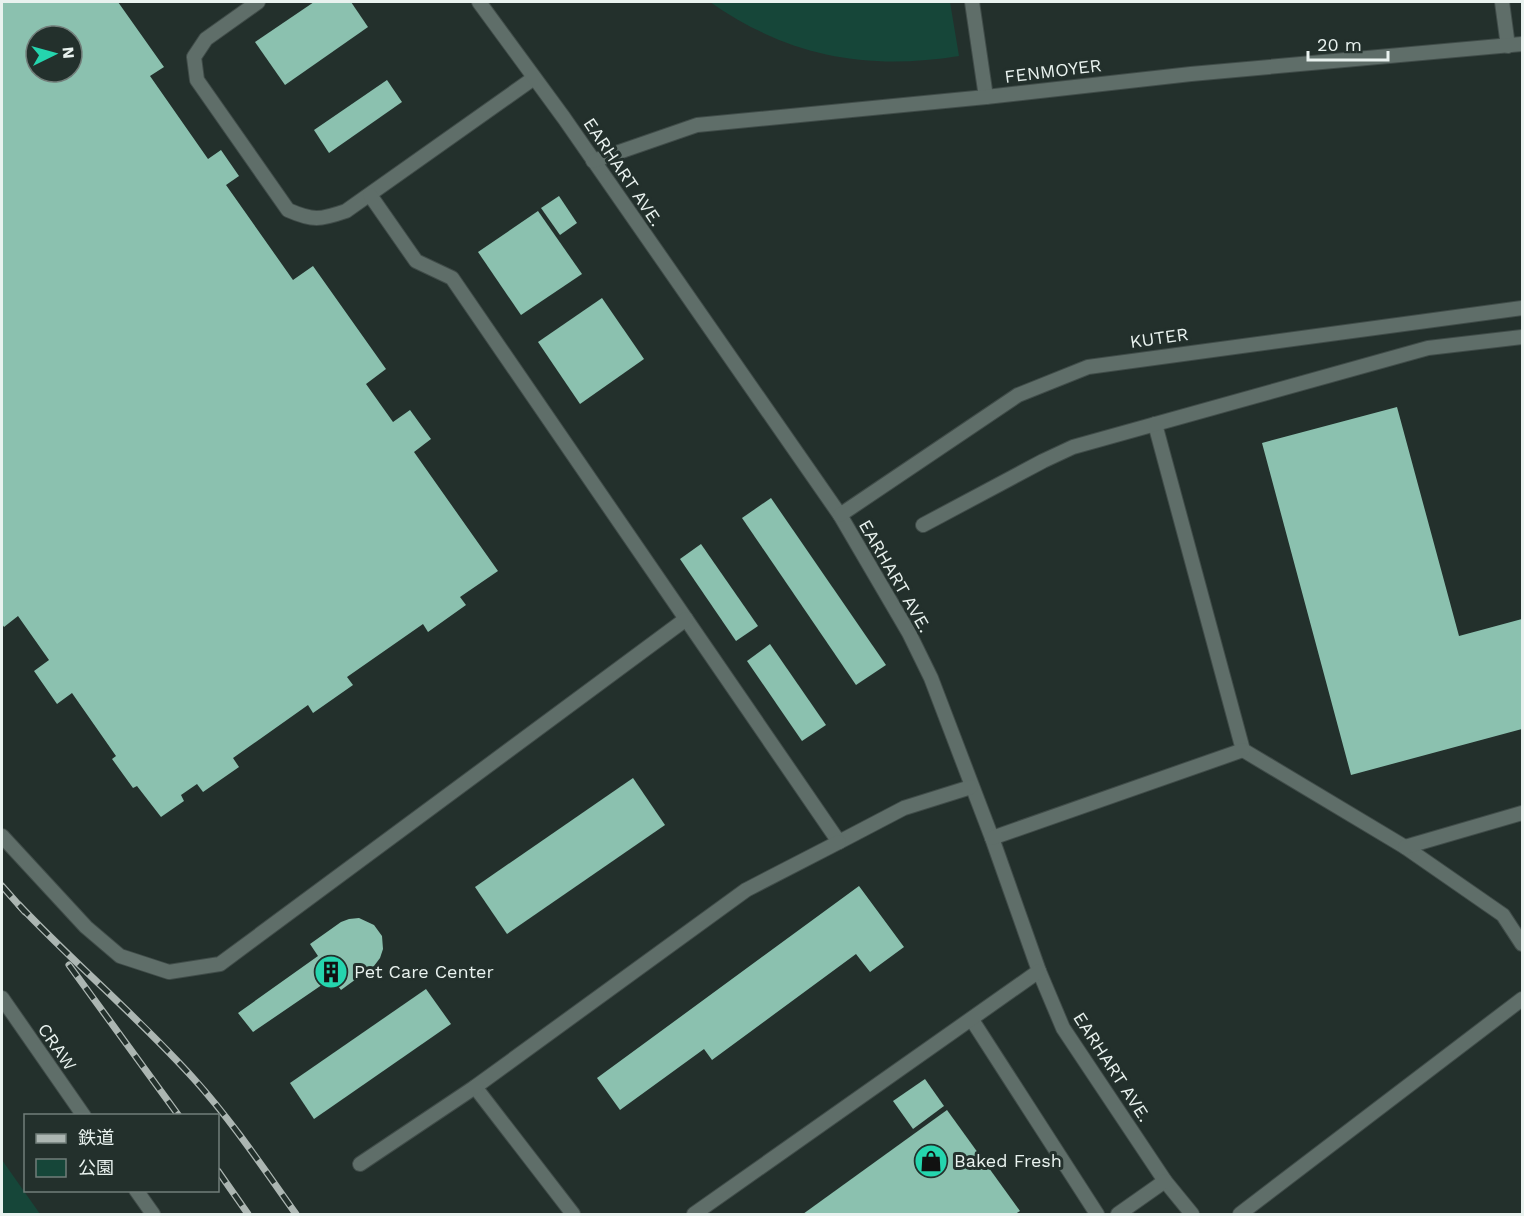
<svg xmlns="http://www.w3.org/2000/svg" width="1524" height="1216" viewBox="0 0 1524 1216" font-family="'Work Sans','Noto Sans JP',sans-serif">
<style>
.green{fill:#164639}
.building{fill:#8bc1af;fill-rule:evenodd}
.lines{fill:none;stroke-linecap:round;stroke-linejoin:round}
.service-casing{stroke:#404c49;stroke-width:16}
.service{stroke:#5f6e69;stroke-width:14}
.rail-casing{stroke:#acb6b2;stroke-width:7}
.rail{stroke:#23302c;stroke-width:4.5;stroke-dasharray:14;stroke-linecap:butt}
.labels{text-anchor:middle;stroke-width:6;stroke-linejoin:round;paint-order:stroke}
.street-label{font-size:18px;fill:#e9f2ef;stroke:#23302c}
.poi-label{font-size:18px;fill:#e9f2ef;stroke:#23302c;text-anchor:start}
</style>
<rect width="100%" height="100%" fill="#23302c"/>
<g class="green">
<path d="M710,2h240l9,54c-93,15 -172,0 -249,-54z"/>
<polygon points="2,1160 40,1214 2,1214"/>
</g>
<g class="building">
<path d="M2,2h116l46,65 -14,9 58,83 13,-9 18,26 -13,9 67,95 20,-14 73,103 -20,15 27,38 17,-12 21,29 -17,13 84,119 -38,26 6,8 -38,27 -5,-8 -76,53 6,8 -40,28 -5,-8 -75,53 6,9 -36,25 -6,-8 -16,11 3,6 -23,16 -24,-31 -4,2 -21,-29 4,-3 -44,-63 -15,11 -23,-33 15,-11 -31,-44 -14,11 -2,-3zM36,36h36v36h-36z"/>
<polygon points="314,2 351,2 368,27 285,85 255,42"/>
<polygon points="387,80 402,102 329,153 314,130"/>
<polygon points="559,196 577,223 560,235 541,208"/>
<polygon points="538,211 582,274 521,315 478,252"/>
<polygon points="602,298 644,359 580,404 538,342"/>
<polygon points="1397,407 1459,636 1522,619 1522,729 1351,775 1262,443"/>
<polygon points="771,498 886,665 856,685 742,518"/>
<polygon points="701,544 758,626 736,641 680,559"/>
<polygon points="770,644 826,725 802,741 747,661"/>
<polygon points="633,778 665,825 507,934 475,887"/>
<polygon points="859,886 904,947 870,972 856,954 712,1060 704,1049 620,1110 597,1078"/>
<polygon points="359,918 374,925 382,936 383,949 380,958 374,966 341,990 332,978 253,1032 238,1013 318,956 310,944 341,922 349,919"/>
<polygon points="426,989 451,1024 314,1119 290,1083"/>
<polygon points="925,1079 944,1106 913,1129 893,1101"/>
<polygon points="947,1110 1020,1211 1015,1214 803,1214"/>
</g>
<g class="lines">
<defs>
<g id="service">
<path d="M258,2l-52,37 -12,18 3,23 91,130c25,11 32,10 58,1l188,-133"/>
<polyline points="479,2 564,118 840,515 909,633 931,678 992,838 1039,971 1063,1028 1165,1181 1192,1214"/>
<polyline points="972,2 986,97"/>
<polyline points="1502,2 1508,46"/>
<polyline points="593,161 697,125 986,97 1191,74 1522,44"/>
<polyline points="370,195 416,261 452,278 839,842 904,808 971,787"/>
<polyline points="1155,424 1243,750 1405,847 1503,915 1522,944"/>
<polyline points="840,515 1018,395 1088,367 1522,308"/>
<polyline points="923,525 1043,461 1073,447 1428,348 1522,337"/>
<polyline points="2,836 86,927 120,956 169,972 220,964 686,619"/>
<polyline points="992,838 1243,750"/>
<polyline points="1405,847 1522,813"/>
<polyline points="2,998 84,1116"/>
<polyline points="972,1020 1097,1214"/>
<polyline points="475,1087 573,1214"/>
<polyline points="360,1164 475,1087 746,890 839,842"/>
<polyline points="136,1190 153,1214"/>
<polyline points="694,1214 1039,971"/>
<polyline points="1118,1214 1165,1181"/>
<polyline points="1240,1214 1522,999"/>
</g>
</defs>
<use href="#service" class="service-casing"/>
<use href="#service" class="service"/>
<defs>
<g id="rail">
<polyline points="2,886 25,912"/>
<path d="M19,905c57,60 120,113 175,174 38,42 70,90 102,135"/>
<polyline points="69,965 179,1116"/>
<polyline points="218,1171 248,1214"/>
</g>
</defs>
<use href="#rail" class="rail-casing"/>
<use href="#rail" class="rail"/>
</g>
<defs>
<symbol id="building-disc" viewBox="-11 -11 22 22"><circle r="9.5" fill="#25d5ae" stroke="#23302c"/><path d="M-4-6H4V6H1V3H-1V6H-4ZM-2.5-4.3h1.7v1.8h-1.7ZM.8-4.3h1.7v1.8H.8ZM-2.5-1h1.7V.8h-1.7ZM.8-1h1.7V.8H.8Z" fill="#111"/></symbol>
<symbol id="shop-disc" viewBox="-11 -11 22 22"><circle r="9.5" fill="#25d5ae" stroke="#23302c"/><path d="M-5-2.5h2.3a2.7 3.5 0 0 1 5.4 0H5L5.5 6h-11ZM-1.5-2.5h3a1.5 2.3 0 0 0-3 0Z" fill="#111"/></symbol>
</defs>
<g fill-rule="evenodd">
<use href="#building-disc" x="312" y="953" width="38" height="38"/>
<use href="#shop-disc" x="912" y="1142" width="38" height="38"/>
</g>
<g class="labels">
<g class="street-label">
<text transform="translate(1053 71) rotate(-7)" y="6">FENMOYER</text>
<text transform="translate(623 172) rotate(56)" y="6">EARHART AVE.</text>
<text transform="translate(1159 338) rotate(-8)" y="6">KUTER</text>
<text transform="translate(895 576) rotate(60)" y="6">EARHART AVE.</text>
<text transform="translate(57 1047) rotate(55)" y="6">CRAW</text>
<text transform="translate(1112 1067) rotate(57)" y="6">EARHART AVE.</text>
</g>
<g class="poi-label">
<text x="354" y="978">Pet Care Center</text>
<text x="954" y="1167">Baked Fresh</text>
</g>
</g>
<rect width="1524" height="1216" fill="none" stroke="#e9f2ef" stroke-width="6"/>
<rect x="24" y="1114" width="195" height="78" fill="#23302c" stroke="#727e7a" stroke-width="1.5"/>
<rect x="36" y="1134" width="30" height="9" fill="#acb6b2" stroke="#727e7a" stroke-width="1.5"/>
<text x="78" y="1144" font-size="18" fill="#e9f2ef">鉄道</text>
<rect x="36" y="1159" width="30" height="18" fill="#164639" stroke="#727e7a" stroke-width="1.5"/>
<text x="78" y="1174" font-size="18" fill="#e9f2ef">公園</text>
<g transform="translate(54 54) rotate(85)"><circle r="28" fill="#23302c" stroke="#727e7a" stroke-width="1.5"/>
<path d="M0-4.5L10 22L0 15L-10 22Z" fill="#25d5ae"/>
<text y="-9" font-size="16" font-weight="bold" text-anchor="middle" fill="#e9f2ef">N</text>
</g>
<path d="M1308 51v9h80v-9" fill="none" stroke="#e9f2ef" stroke-width="3"/>
<text x="1317" y="51" font-size="18" fill="#e9f2ef" stroke="#23302c" stroke-width="4.5" paint-order="stroke">20 m</text>
</svg>
